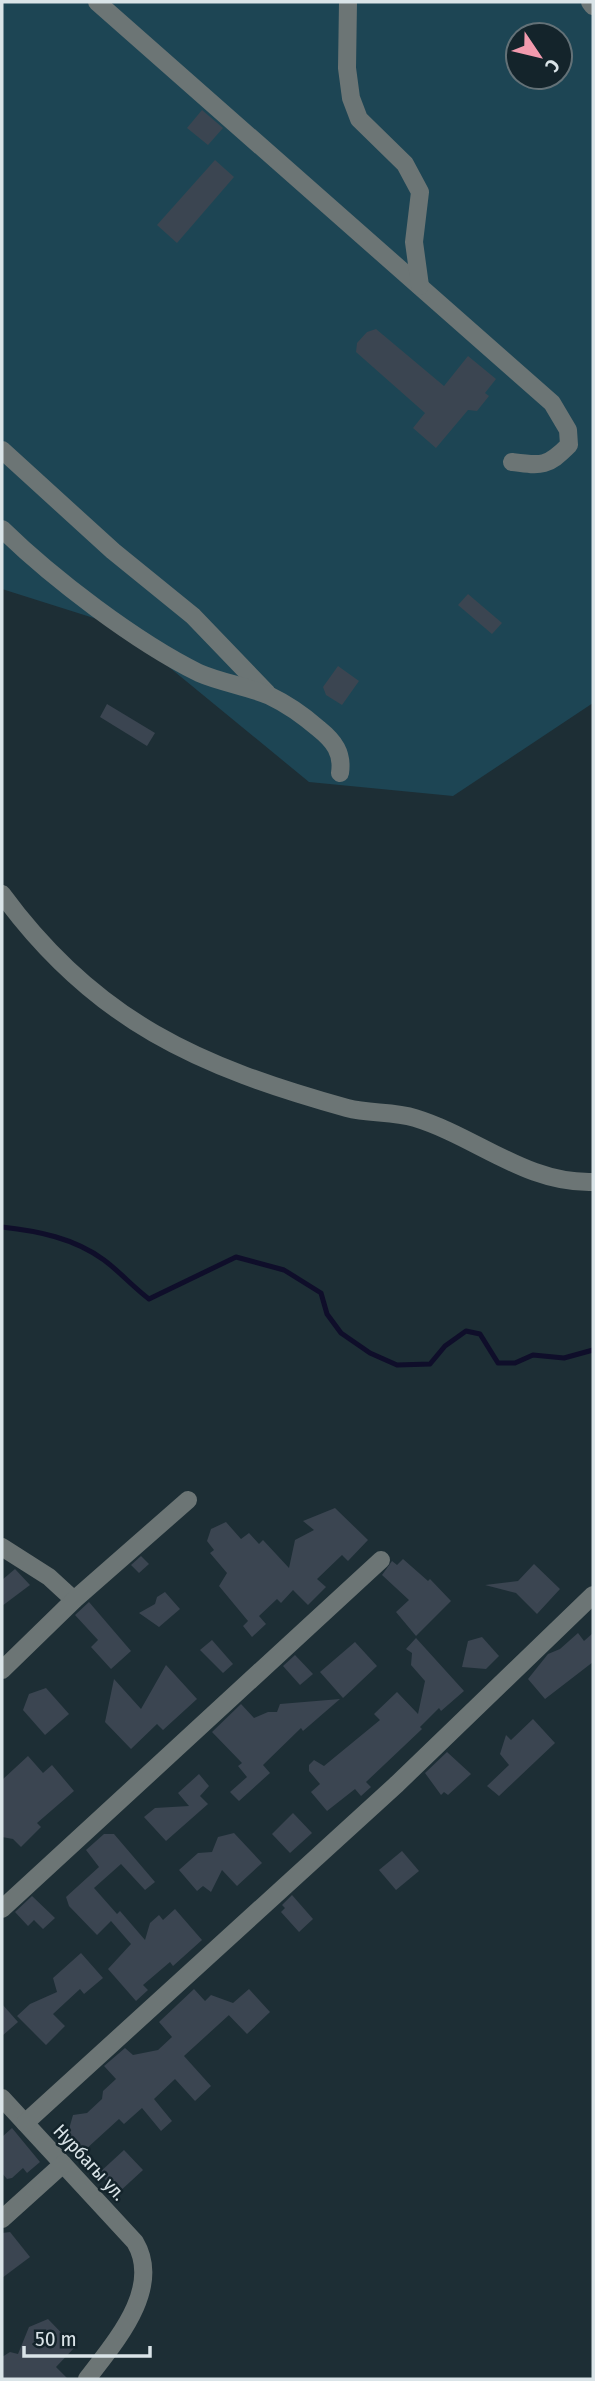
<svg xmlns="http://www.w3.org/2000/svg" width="595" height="2381" viewBox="0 0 595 2381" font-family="'Fira Sans Condensed',sans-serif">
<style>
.green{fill:#1d4554;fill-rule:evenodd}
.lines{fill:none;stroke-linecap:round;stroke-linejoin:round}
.stream{stroke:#0f0e2a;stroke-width:5}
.building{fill:#3b4551}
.minor{stroke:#6c7575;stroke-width:18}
.labels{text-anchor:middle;stroke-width:5;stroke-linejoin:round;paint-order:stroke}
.street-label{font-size:19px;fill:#dae4e8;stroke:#14242b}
</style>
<rect width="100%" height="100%" fill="#1d2e35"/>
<path class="green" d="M2,2h591v701l-140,93 -144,-14 -190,-156 -117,-37zM518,35h42v42h-42z"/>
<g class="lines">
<path class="stream" d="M2,1227c36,4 72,11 102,33 15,11 29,27 45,39l87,-42 48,13 37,23 6,21 14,19 29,20 27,12 33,-1 15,-18 21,-15 14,3 18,29h17l18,-8 31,3 29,-8"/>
</g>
<g class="building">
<polygon points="202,110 223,128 208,145 187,128"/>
<polygon points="215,160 234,177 177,243 157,225"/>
<polygon points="376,329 444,386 468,356 496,379 485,393 489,396 477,411 468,410 436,448 413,428 425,413 356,352 357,343 367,332"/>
<polygon points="468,594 502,623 492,634 458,605"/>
<polygon points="338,666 359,681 342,705 326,695 323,687"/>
<polygon points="107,704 155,733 147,746 100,717"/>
<polygon points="335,1508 368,1540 348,1561 342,1555 317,1579 326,1587 308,1605 293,1590 281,1603 277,1599 259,1616 266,1624 252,1637 243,1626 248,1621 219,1586 227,1573 210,1553 214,1550 207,1541 211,1529 226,1522 241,1539 249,1533 259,1544 263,1540 289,1568 295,1540 314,1530 303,1521"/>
<polygon points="141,1556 149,1564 139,1573 131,1565"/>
<polygon points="403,1559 428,1581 430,1579 451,1601 416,1636 396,1612 409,1600 382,1575 392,1561 397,1565"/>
<polygon points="534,1564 560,1589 537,1614 516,1593 485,1585 518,1581"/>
<polygon points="15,1569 30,1585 2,1606 2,1580"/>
<polygon points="165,1592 180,1609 159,1627 139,1613 155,1604 157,1597"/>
<polygon points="89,1602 131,1651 111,1669 91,1647 98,1640 75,1615"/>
<polygon points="578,1633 584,1641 593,1633 593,1662 545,1699 528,1679 548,1654 560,1649"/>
<polygon points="482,1637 499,1656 486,1669 462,1667 468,1641"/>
<polygon points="416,1638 464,1691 441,1711 439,1708 420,1727 422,1729 366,1782 371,1787 361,1796 355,1789 327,1811 311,1792 320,1784 309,1771 309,1765 314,1760 324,1766 380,1720 374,1714 397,1692 418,1714 425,1681 411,1665 412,1653 406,1649"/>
<polygon points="212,1640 233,1664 223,1673 200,1650"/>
<polygon points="355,1642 377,1666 343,1698 320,1672"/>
<polygon points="295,1655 313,1674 300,1685 283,1666"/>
<polygon points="166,1665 197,1699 163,1730 157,1724 131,1749 105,1722 114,1679 141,1709"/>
<polygon points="46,1688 69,1714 45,1735 23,1710 29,1694"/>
<polygon points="340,1699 303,1731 301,1728 263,1765 270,1773 239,1801 230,1792 247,1777 238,1766 242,1763 212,1732 241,1704 254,1718 268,1712 277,1712 280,1704"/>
<polygon points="533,1719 555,1743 499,1796 487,1786 509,1765 500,1754 506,1735 511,1740"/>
<polygon points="447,1752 471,1774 448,1795 444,1792 441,1795 425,1773"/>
<polygon points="28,1756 43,1773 52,1765 74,1791 37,1823 41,1827 21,1847 13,1839 2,1837 2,1780"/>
<polygon points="199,1774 209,1786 200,1796 208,1804 166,1841 144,1817 155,1808 189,1806 178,1793"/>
<polygon points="293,1813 312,1833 290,1853 272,1834"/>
<polygon points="234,1833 262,1863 237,1886 222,1870 211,1892 203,1886 197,1891 179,1870 198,1853 212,1852 218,1837"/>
<polygon points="104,1834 114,1834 155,1882 145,1890 121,1864 94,1888 117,1914 120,1911 145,1940 150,1923 159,1915 163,1920 175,1909 202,1940 173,1966 170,1962 143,1985 148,1990 136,2001 108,1969 131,1944 111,1921 97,1935 69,1906 66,1897 99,1867 86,1850"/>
<polygon points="402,1851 419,1871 396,1890 379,1870"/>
<polygon points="292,1895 313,1919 299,1932 281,1912 285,1908 282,1905"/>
<polygon points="32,1896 55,1918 43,1929 34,1920 28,1926 15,1912"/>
<polygon points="81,1953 103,1978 84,1994 80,1989 53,2014 65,2026 46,2045 17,2016 30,2004 57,1992 53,1978"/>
<polygon points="194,1989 205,2001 211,1995 233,2003 249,1989 270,2012 247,2034 220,2006 229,2015 184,2056 211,2086 195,2101 175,2079 154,2099 172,2121 161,2131 142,2108 124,2124 119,2119 85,2150 77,2151 62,2136 69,2129 73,2115 87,2113 102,2099 103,2091 116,2079 104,2066 125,2048 133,2055 158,2050 172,2037 159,2022"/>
<polygon points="2,2004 18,2022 2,2036"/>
<polygon points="12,2128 40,2162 27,2173 23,2168 12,2178 7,2179 2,2173 2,2137"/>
<polygon points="124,2150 143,2170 118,2193 99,2173"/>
<polygon points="10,2232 30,2257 2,2278 2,2233"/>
<polygon points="48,2319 75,2347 56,2367 68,2379 2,2379 2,2357 10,2352 18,2354 29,2327"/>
</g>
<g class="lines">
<g class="minor">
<path d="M97,2l455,401 16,27 1,15c-22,22 -27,21 -57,17"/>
<polyline points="348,2 347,68 351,98 359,119 405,164 420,192 414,242 420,286"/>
<polyline points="590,2 593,6"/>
<polyline points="2,450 113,551 193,616 267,693"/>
<path d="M2,529c50,49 134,113 197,144 23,10 48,13 71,23 17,8 34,20 49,33 15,12 24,24 21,44"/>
<path d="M2,894c93,127 197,173 345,214 22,6 46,3 68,10 62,19 111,66 178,64"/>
<polyline points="2,1547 49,1577 74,1600"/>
<polyline points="2,1670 74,1600 188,1500"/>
<polyline points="2,1909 381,1560"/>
<path d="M2,2098l133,144c28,47 -21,101 -48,137"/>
<polyline points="25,2123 397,1784 593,1595"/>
<polyline points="2,2219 63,2164"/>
</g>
</g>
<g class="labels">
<g class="street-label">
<text transform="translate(90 2162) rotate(47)" y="7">Нурбагы ул.</text>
</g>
</g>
<rect width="595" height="2381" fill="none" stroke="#dae4e8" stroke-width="7"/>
<g transform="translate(539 56) rotate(125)"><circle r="33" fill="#14242b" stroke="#637177" stroke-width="2"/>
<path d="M0-5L12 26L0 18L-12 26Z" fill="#f29aae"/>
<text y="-10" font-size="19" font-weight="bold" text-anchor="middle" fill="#dae4e8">С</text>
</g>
<path d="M24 2346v10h126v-10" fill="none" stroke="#dae4e8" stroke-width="3.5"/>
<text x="35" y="2346" font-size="21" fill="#dae4e8" stroke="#14242b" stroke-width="5" paint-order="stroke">50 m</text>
</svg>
